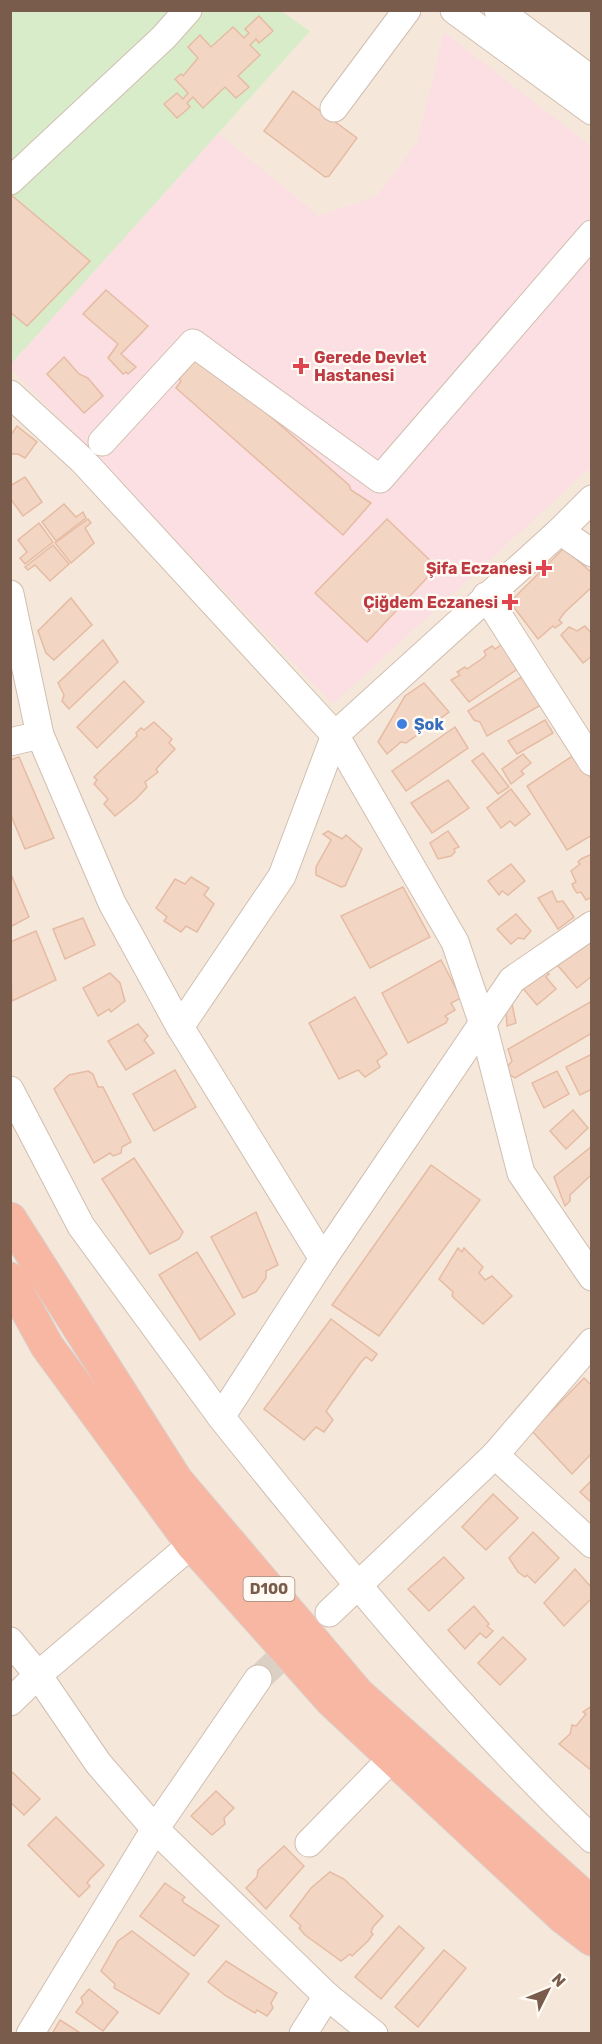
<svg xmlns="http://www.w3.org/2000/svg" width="602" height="2044" viewBox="0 0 602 2044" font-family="Rubik,sans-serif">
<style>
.residential{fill:#f5e8da}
.medical{fill:#fbdfe3}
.green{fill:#d8ecc9}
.building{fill:#f3d5c3;stroke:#e6bba3;stroke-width:1.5}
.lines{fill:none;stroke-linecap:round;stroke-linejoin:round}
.minor-tunnel{stroke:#dcd0c4;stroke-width:27;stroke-dasharray:27 14;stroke-linecap:butt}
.minor-casing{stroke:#d1beb0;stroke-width:29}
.highway-casing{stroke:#dad1cd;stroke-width:35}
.minor{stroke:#fff;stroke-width:27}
.highway{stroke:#f7b7a3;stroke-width:33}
.health-dot{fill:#e0444e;stroke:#fffaf3;stroke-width:2}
.shop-dot{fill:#3f7fe0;stroke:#fffaf3;stroke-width:2}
.labels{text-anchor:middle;stroke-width:5;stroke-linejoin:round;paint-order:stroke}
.shield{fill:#fffaf3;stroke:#a28b7f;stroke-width:1.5}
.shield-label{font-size:15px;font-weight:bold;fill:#7a5c4d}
.health-label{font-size:16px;font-weight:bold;fill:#be3a42;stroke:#fffaf3;text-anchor:end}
.shop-label{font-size:16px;font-weight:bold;fill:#366cbe;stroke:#fffaf3;text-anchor:start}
</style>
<rect width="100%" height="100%" fill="#fdf6ec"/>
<rect class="residential" x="11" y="11" width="580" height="2022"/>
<polygon class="medical" points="444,32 591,146 591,467 333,704 11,369 11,364 218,133 319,216 377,196 417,142"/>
<polygon class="green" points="11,11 281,11 310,31 11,364"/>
<g class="building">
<polygon points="259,16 273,31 259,43 256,39 250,45 260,55 238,76 249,87 236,98 225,87 203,108 193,97 187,103 190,107 177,118 164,104 177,93 183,99 188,93 175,79 181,74 183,76 198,58 188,47 200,35 211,47 233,27 244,38 249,33 245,29"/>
<polygon points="293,91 357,138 329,176 325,177 264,131"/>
<polygon points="10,194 90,261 27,326 10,312"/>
<polygon points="106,290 148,326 121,354 136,367 128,374 126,372 123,374 108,358 118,344 83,314"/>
<polygon points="200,355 349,485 351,490 371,503 343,535 176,388 181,381 179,379"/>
<polygon points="64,357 79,374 88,378 103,396 84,413 47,374"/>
<polygon points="17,426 37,442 25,458 18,454 12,454 10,448 10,436"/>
<polygon points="25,477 42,502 23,516 10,498 10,486"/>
<polygon points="64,504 76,517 83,512 86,518 56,541 42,522"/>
<polygon points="88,519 91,523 85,528 94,543 71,563 55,543"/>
<polygon points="387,519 437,567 367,642 315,593"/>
<polygon points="39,523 53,542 25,564 20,558 27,552 18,540"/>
<polygon points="53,545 69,564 50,581 35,565 28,570 25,567"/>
<polygon points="564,548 592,573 592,587 565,612 559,620 562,623 555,628 553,626 538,639 510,602"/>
<polygon points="71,598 92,625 54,660 46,653 38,631"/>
<polygon points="585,626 592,634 592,656 583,663 561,635 569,627 577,631"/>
<polygon points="103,640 118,662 69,709 62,701 64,695 58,683"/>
<polygon points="504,643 519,668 469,702 451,680 460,675 457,672 465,667 467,669 483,658 486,655 484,651 492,646 495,649"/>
<polygon points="526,674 546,702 487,736 480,722 474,720 468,711"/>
<polygon points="124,681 144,702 97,748 77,727"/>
<polygon points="424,683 449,712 406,743 401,742 387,754 378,742 405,696"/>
<polygon points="545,720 553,733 517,754 508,741"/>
<polygon points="154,722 172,739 169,743 175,749 156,769 158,772 145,782 147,787 136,799 115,816 104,804 108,799 94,784 97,780 94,777 137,736 136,733 141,728 144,730"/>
<polygon points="455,727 468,748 406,791 392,771"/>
<polygon points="483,753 509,787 498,794 472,761"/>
<polygon points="577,753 592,780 592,835 567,850 527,786"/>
<polygon points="523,754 531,763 521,771 524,774 511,784 502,769"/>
<polygon points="19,757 54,838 25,849 10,813 10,760"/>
<polygon points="448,780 469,808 432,833 411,803"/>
<polygon points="511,789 530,814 515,826 510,821 501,828 487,808"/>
<polygon points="328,831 342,839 346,835 362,849 345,886 341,887 316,875 316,867 331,840 323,834"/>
<polygon points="448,831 459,847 454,849 455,852 451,856 438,859 430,843"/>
<polygon points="592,854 592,897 586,900 581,892 577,893 574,889 572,884 576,882 571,871 580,864 578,862 581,859"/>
<polygon points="511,864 525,881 508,895 502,891 499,895 488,881"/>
<polygon points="10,872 29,917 10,927"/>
<polygon points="191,877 209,888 204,895 214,904 197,932 186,926 181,932 164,921 167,917 156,908 175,879 185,884"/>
<polygon points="403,887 430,937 370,968 341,916"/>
<polygon points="552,891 557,902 563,901 574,917 558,929 538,898"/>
<polygon points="516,914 531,931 524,939 518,938 511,944 497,929"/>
<polygon points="83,918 95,945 65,959 53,929"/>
<polygon points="592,930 592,976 577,988 553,960"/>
<polygon points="36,931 56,980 12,1001 10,942"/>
<polygon points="441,960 461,998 451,1003 455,1010 445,1016 448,1019 446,1023 408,1043 382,993"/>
<polygon points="543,967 549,974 546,977 556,989 537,1005 521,986"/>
<polygon points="110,973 120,983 125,1001 111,1012 109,1009 98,1016 83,988"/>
<polygon points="513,991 518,996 512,1004 516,1023 507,1026 506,1011"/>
<polygon points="355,997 387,1054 377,1061 380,1067 365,1077 358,1070 339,1079 309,1023"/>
<polygon points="592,1001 592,1033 515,1078 510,1075 507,1067 512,1061 508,1049"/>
<polygon points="138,1024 148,1036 144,1040 154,1053 126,1070 108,1041"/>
<polygon points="592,1054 592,1089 580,1095 566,1067"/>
<polygon points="175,1070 196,1107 154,1131 133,1094"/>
<polygon points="88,1071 93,1074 98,1087 103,1087 131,1142 122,1147 121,1153 113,1156 110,1153 94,1163 54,1089 69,1075"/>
<polygon points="557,1071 569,1094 544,1108 532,1083"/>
<polygon points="573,1110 588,1128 566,1149 550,1131"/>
<polygon points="592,1146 592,1174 570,1195 570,1201 565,1206 554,1177"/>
<polygon points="134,1158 183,1232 179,1239 150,1254 102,1179"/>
<polygon points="431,1165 480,1200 379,1336 332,1305"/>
<polygon points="256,1212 278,1265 266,1271 266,1278 256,1292 243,1298 211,1237"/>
<polygon points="458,1248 462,1252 464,1248 483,1267 479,1273 485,1280 492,1276 512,1296 483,1324 456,1300 452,1296 453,1292 439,1279"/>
<polygon points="197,1252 235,1314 200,1340 159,1275"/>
<polygon points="331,1319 377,1354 372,1361 366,1357 361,1362 326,1411 333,1420 324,1432 316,1427 304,1440 264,1409"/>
<polygon points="584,1378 592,1386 592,1453 572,1474 532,1431"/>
<polygon points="592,1480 592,1503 580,1492"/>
<polygon points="493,1494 518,1518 486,1550 462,1527"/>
<polygon points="533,1532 559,1558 535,1583 527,1575 525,1577 518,1572 509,1558"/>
<polygon points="444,1557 464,1578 429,1611 408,1589"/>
<polygon points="575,1569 592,1588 592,1598 564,1626 544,1603"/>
<polygon points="474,1606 489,1624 487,1626 493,1631 486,1638 480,1633 465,1649 448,1630"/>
<polygon points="503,1637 526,1659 500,1685 478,1663"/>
<polygon points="592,1706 592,1771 559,1744 570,1734 572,1725 576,1726 586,1714 583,1712"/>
<polygon points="10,1770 40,1799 24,1815 10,1802"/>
<polygon points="216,1791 234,1808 224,1818 225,1824 212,1835 191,1816"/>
<polygon points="56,1817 104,1865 90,1879 87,1883 90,1886 79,1897 28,1845"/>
<polygon points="284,1846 304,1866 266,1909 246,1888 257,1877 258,1870"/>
<polygon points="330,1872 344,1879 383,1916 373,1927 371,1932 373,1934 368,1941 352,1956 350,1954 341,1961 305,1935 299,1928 301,1926 290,1916 311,1888"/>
<polygon points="165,1883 185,1897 182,1900 184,1903 219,1926 194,1956 140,1916"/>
<polygon points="399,1926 424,1948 381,1999 355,1977"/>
<polygon points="132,1931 189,1974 159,2014 114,1988 115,1984 101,1971 118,1941"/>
<polygon points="444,1950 466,1968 418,2027 395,2007"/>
<polygon points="226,1961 277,1993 271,2003 273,2008 267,2016 257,2010 255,2013 226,1996 208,1982"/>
<polygon points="89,1989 118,2012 103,2031 76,2012 83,2003 81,1998"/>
<polygon points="60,2020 79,2032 80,2034 52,2034"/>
</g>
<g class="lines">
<polyline class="minor-tunnel" points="258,1679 302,1638"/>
<defs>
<g id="minor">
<polyline points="454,10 592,111"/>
<polyline points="498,10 592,80"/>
<polyline points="334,108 407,10"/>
<polyline points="10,181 164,37 188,10"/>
<polyline points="10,394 83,461 335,735 455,942 482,1021 521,1173 592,1277"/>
<polyline points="102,442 193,343 380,479 592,234"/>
<polyline points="560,531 592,553"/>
<polyline points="10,594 40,735 112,903 180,1027 323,1259"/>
<polyline points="486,596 592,762"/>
<polyline points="10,742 40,735"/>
<path d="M592,925l-80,55 -189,279 -102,158c117,146 235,292 371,422"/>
<polyline points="180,1027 282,876 335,735 560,531 592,499"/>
<polyline points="10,1090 81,1226 221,1417"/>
<polyline points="495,1455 592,1544"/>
<polyline points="192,1544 38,1675 98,1763 155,1829 258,1679"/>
<polyline points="329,1613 495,1455 592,1342"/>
<polyline points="10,1641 38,1675 10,1702"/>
<polyline points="309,1843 392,1758"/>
<polyline points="30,2034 155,1829 327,1996 374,2034"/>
<polyline points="303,2034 327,1996"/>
</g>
<g id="highway">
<polyline points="10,1219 176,1480 358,1694 592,1904"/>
<polyline points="10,1279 47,1346 192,1544 332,1701 562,1916 592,1939"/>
</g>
</defs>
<use href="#minor" class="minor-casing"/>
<use href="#highway" class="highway-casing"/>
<use href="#minor" class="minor"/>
<use href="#highway" class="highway"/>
</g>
<g class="health-dot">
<path d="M298 357h6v6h6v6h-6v6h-6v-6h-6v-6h6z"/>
<path d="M541 559h6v6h6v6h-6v6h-6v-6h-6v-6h6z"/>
<path d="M507 593h6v6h6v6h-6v6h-6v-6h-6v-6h6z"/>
</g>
<circle class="shop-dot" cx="402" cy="724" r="6"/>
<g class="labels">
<rect class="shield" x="243.5" y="1577" width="51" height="24" rx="4.5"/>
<g class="shield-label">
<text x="269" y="1594">D100</text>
</g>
<g class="health-label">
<text x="314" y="363" text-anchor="start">Gerede Devlet<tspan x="314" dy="18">Hastanesi</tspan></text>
<text x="532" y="574">Şifa Eczanesi</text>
<text x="498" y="608">Çiğdem Eczanesi</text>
</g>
<g class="shop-label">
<text x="414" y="730">Şok</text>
</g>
</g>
<rect width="602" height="2044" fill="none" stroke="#7a5c4d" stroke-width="24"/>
<g transform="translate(548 1990) rotate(47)" stroke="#fffaf3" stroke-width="4.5" paint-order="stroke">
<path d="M0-4.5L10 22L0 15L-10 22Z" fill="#7a5c4d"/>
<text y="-9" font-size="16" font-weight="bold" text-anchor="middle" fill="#7a5c4d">N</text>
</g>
</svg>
